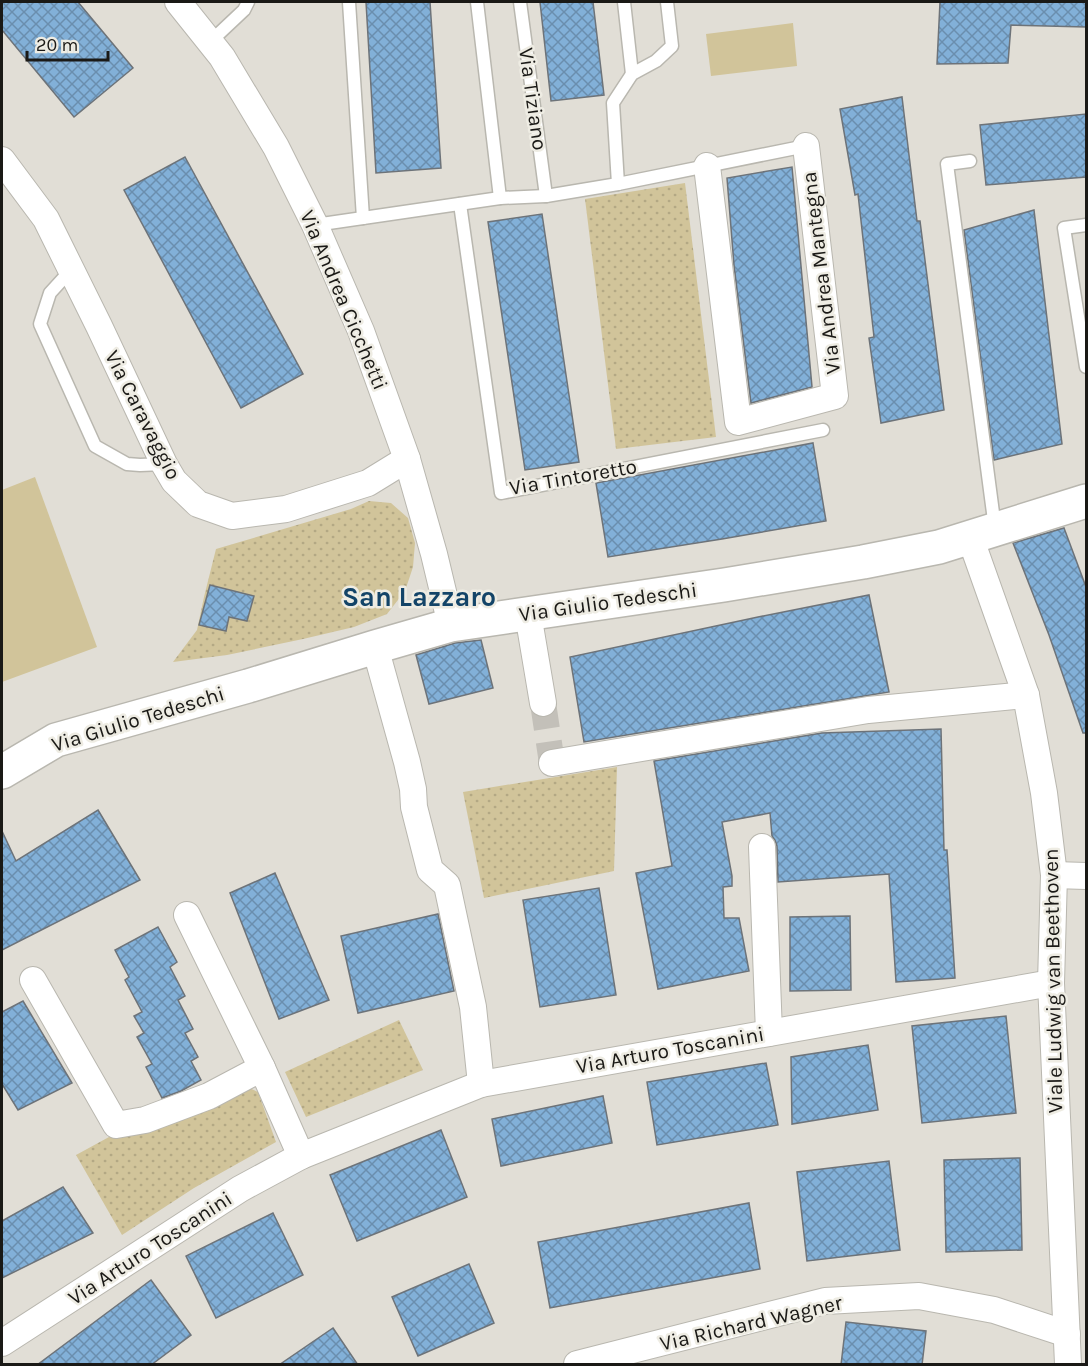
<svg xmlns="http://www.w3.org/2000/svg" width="1088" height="1366" viewBox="0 0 1088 1366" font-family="Karla,sans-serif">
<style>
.green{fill:url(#green-dots)}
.pitch{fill:#d1c49a}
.building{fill:url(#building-cross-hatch);stroke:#6d7379;stroke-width:1.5}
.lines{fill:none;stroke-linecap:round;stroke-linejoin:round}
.street-tunnel{stroke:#c3c0b9;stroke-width:26;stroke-dasharray:26 13;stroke-linecap:butt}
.lane-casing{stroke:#b9b7af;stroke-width:15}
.street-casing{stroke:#b9b7af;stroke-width:28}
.secondary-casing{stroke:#b9b7af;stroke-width:36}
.lane{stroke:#fff;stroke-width:12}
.street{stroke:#fff;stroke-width:26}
.secondary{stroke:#fff;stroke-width:33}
.labels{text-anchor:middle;stroke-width:5;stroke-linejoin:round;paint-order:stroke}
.street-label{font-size:21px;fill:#1a1916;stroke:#eeece3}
.district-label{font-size:27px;font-weight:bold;fill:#134468;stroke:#eeece3}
</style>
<defs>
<pattern id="green-dots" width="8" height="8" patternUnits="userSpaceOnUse" patternTransform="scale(1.5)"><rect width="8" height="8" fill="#d1c49a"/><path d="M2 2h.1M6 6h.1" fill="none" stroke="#b3a884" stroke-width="1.8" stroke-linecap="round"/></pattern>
<pattern id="building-cross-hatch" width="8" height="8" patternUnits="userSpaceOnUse" patternTransform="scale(1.5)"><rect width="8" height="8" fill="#82b0d8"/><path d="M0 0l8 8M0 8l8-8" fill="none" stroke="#6a8eae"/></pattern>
</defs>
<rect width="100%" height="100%" fill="#e1ded6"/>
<g class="green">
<polygon points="685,183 716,437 616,449 585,199"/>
<polygon points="369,501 391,503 408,518 415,543 413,567 405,591 387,614 354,627 303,639 227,655 173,662 197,630 204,597 216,549 351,509"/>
<polygon points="617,767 614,871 484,898 463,792"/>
<polygon points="399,1020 423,1070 306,1117 285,1072"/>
<polygon points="247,1087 258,1092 276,1142 194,1188 122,1235 76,1155 109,1137 164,1121"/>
</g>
<g class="pitch">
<polygon points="793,23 797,66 711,76 706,34"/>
<polygon points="35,477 97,647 2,682 2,490"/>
</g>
<g class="building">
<polygon points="2,2 78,2 133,68 74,117 2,30"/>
<polygon points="366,2 430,2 441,168 376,173"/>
<polygon points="540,2 593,2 604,95 551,101"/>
<polygon points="940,2 1086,2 1086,27 1011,25 1008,63 937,64"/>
<polygon points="902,97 917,221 920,221 944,410 881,423 869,338 874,337 858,194 855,195 840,109"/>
<polygon points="1086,114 1086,177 986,185 980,125"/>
<polygon points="185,157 303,374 241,408 124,190"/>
<polygon points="792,167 812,387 751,403 734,265 727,178"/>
<polygon points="1034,210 1062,444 994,460 964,230"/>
<polygon points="542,214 579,462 525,470 488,222"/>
<polygon points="813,443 826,521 722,539 608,557 596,483"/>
<polygon points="1064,528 1086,587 1086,733 1083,733 1049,635 1013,543"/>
<polygon points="210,585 254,596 247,621 229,617 226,631 199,625"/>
<polygon points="869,595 889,692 584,742 570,657 758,617"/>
<polygon points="481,640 493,688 429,704 416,655 455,643"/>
<polygon points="941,729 944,850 947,850 955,978 896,982 889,874 778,882 777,846 775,840 772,836 770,813 722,822 732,876 732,886 723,887 724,918 739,918 749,971 658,989 636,873 672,866 654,761 822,733"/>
<polygon points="98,810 140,880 2,950 2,831 16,861"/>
<polygon points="275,873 329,1000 279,1019 230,893"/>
<polygon points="599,888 616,995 540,1007 523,900"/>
<polygon points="438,914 454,991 358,1013 341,936"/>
<polygon points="850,916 851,990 790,991 790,917"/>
<polygon points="158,927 177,962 170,967 185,996 178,1000 193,1029 185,1033 198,1057 191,1061 201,1080 181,1091 162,1098 146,1067 152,1064 137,1037 144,1033 134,1016 142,1012 125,980 129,977 115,950"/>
<polygon points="23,1001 72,1083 18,1110 2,1084 2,1012"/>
<polygon points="1006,1016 1016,1113 922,1123 912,1026"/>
<polygon points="868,1045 878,1110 792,1124 791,1057"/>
<polygon points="766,1063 778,1125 657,1145 647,1082"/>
<polygon points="603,1096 612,1143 501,1166 492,1119"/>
<polygon points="441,1130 467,1197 357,1241 330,1175"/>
<polygon points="1020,1158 1022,1250 946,1252 944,1160"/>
<polygon points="889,1161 900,1250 807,1261 797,1172"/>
<polygon points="63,1187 93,1233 2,1278 2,1221"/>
<polygon points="749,1203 760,1269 550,1308 538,1242"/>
<polygon points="273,1213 303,1275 216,1318 186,1256"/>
<polygon points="469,1264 494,1323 418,1356 392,1297"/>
<polygon points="151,1280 191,1335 151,1365 37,1365"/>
<polygon points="846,1322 926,1331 922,1365 841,1365"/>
<polygon points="333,1328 358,1365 279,1365"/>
</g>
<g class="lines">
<polyline class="street-tunnel" points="543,703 552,763"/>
<defs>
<g id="lane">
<polyline points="349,2 363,218"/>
<polyline points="477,2 500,198"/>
<polyline points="520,2 546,196"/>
<polyline points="624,2 632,74"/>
<polyline points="210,42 244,10 248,2"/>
<polyline points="970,161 947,164 995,528"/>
<polyline points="618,184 613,103 632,74 656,61 672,46 667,2"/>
<polyline points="460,204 501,493 823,430"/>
<polyline points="315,225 500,198 546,196 618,184 806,146"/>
<polyline points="1086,225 1064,228 1086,367"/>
<polyline points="71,270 50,293 40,324 95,446 127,464 140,465 164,464"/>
</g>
<g id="street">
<polyline points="178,2 222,57 276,147 315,225 361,331 407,459 434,554 451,625"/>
<polyline points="2,160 46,219 99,326 164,464 174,481 198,504 232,516 286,509 368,483 407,459"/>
<polyline points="707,166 738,422 835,396 806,146"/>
<polyline points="970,537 1026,695 1044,793 1054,875 1051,983 1068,1364"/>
<polyline points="528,614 543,703"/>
<polyline points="375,647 407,762 413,789 414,807 430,870 447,885 473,1007 481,1084"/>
<polyline points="552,763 868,710 1026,695"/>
<polyline points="762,847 769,1033"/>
<polyline points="1054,875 1086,876"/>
<polyline points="187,915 262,1068 301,1156"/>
<polyline points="33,980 116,1125 145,1120 209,1096 262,1068"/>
<polyline points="2,1343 240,1189 301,1156 481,1084 1051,983"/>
<polyline points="577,1364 825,1301 919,1296 994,1310 1067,1334"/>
</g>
<polyline id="secondary" points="2,772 56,740 248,686 375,647 451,625 724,585 863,562 939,547 1086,501"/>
</defs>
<use href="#lane" class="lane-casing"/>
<use href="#street" class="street-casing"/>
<use href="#secondary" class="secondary-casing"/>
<use href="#lane" class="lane"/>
<use href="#street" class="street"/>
<use href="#secondary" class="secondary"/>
</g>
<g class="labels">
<g class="street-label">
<text transform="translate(533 99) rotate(82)" y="7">Via Tiziano</text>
<text transform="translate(821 273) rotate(-97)" y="7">Via Andrea Mantegna</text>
<text transform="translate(344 300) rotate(67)" y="7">Via Andrea Cicchetti</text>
<text transform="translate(143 415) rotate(63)" y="7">Via Caravaggio</text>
<text transform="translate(573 477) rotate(-10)" y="7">Via Tintoretto</text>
<text transform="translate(608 602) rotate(-8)" y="7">Via Giulio Tedeschi</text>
<text transform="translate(138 719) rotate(-17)" y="7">Via Giulio Tedeschi</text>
<text transform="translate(1053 981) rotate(-91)" y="7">Viale Ludwig van Beethoven</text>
<text transform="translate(670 1050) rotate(-10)" y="7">Via Arturo Toscanini</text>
<text transform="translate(150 1248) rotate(-33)" y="7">Via Arturo Toscanini</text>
<text transform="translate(751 1323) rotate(-13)" y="7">Via Richard Wagner</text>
</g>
<g class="district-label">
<text x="419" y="606">San Lazzaro</text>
</g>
</g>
<rect width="1088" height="1366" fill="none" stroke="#1a1916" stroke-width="6"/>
<path d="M27 51v9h81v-9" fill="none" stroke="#1a1916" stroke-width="3"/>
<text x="36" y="51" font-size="18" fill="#1a1916" stroke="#eeece3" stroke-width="4.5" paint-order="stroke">20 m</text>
</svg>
